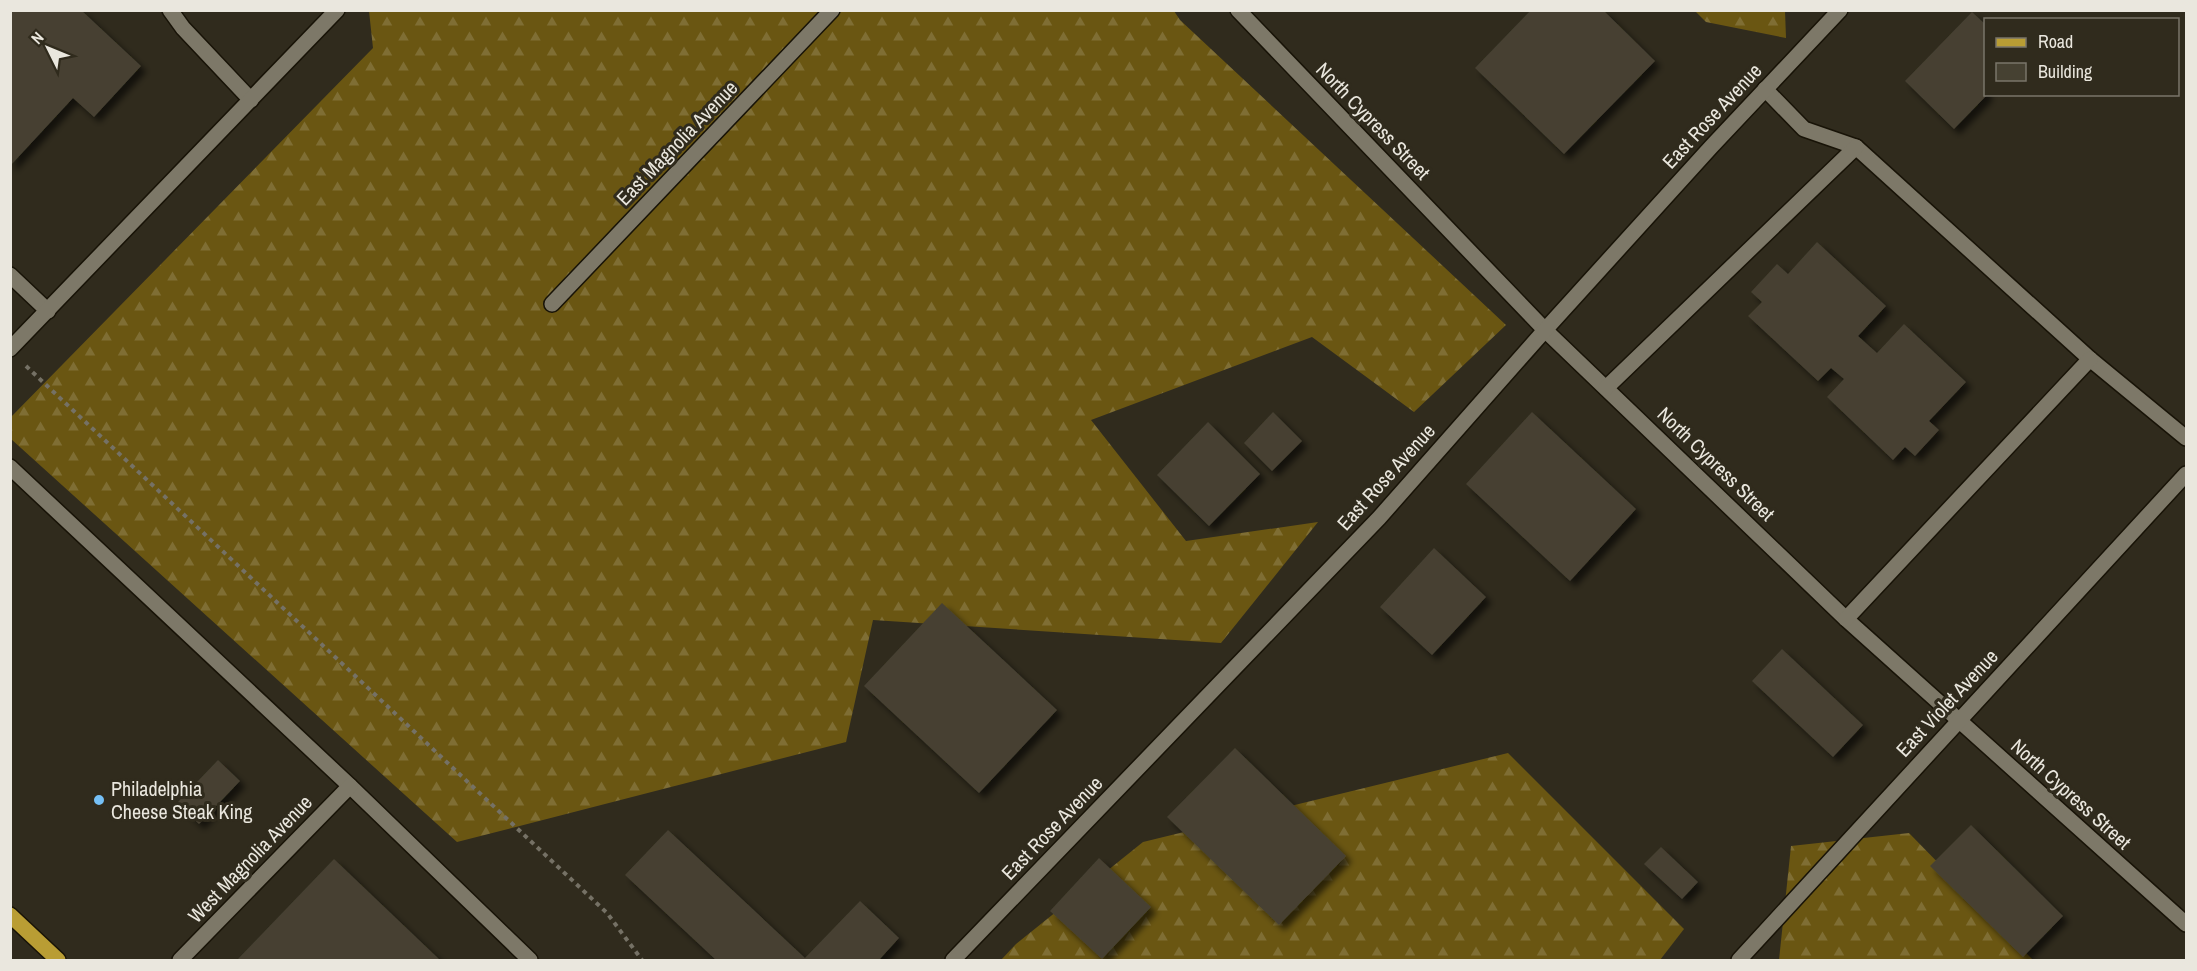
<svg xmlns="http://www.w3.org/2000/svg" width="2197" height="971" viewBox="0 0 2197 971" font-family="'Archivo Narrow',sans-serif">
<style>
.forest{fill:url(#forest-firs)}
.building{fill:#464132;filter:url(#shadow)}
.lines{fill:none;stroke-linecap:round;stroke-linejoin:round}
.minor-casing{stroke:#181307;stroke-width:18}
.major-casing{stroke:#181307;stroke-width:18}
.path{stroke:#757165;stroke-width:4;stroke-dasharray:4.5 4.5;stroke-linecap:butt}
.minor{stroke:#7d7868;stroke-width:15}
.major{stroke:#b99d34;stroke-width:15}
.poi-dot{fill:#75c0f6;stroke:#302b1d;stroke-width:2}
.labels{text-anchor:middle;stroke-width:6;stroke-linejoin:round;paint-order:stroke}
.street-label{font-size:20px;fill:#eae7de;stroke:#302b1d}
.poi-label{font-size:20px;fill:#eae7de;stroke:#302b1d;text-anchor:start}
</style>
<defs>
<pattern id="forest-firs" width="22" height="20" patternUnits="userSpaceOnUse" patternTransform="scale(1.5)"><rect width="22" height="20" fill="#6a5612"/><path d="M5 1l3.5 6h-7zM16 11l3.5 6h-7z" fill="#7f6e34"/></pattern>
<filter id="shadow"><feDropShadow dx="5.5" dy="5.5" stdDeviation="3" flood-color="#0009"/></filter>
</defs>
<rect width="100%" height="100%" fill="#302b1d"/>
<g class="forest">
<polygon points="369,11 1174,11 1180,20 1506,325 1414,412 1312,337 1091,420 1186,541 1318,522 1221,643 873,620 846,742 457,842 11,439 11,417 373,48"/>
<polygon points="1695,11 1785,11 1786,38 1706,22"/>
<polygon points="1508,753 1684,929 1660,960 1001,960 1016,944 1143,842"/>
<polygon points="1909,833 2033,960 1779,960 1791,846"/>
</g>
<g class="building">
<polygon points="10,10 81,10 141,66 94,117 73,98 10,166"/>
<polygon points="1531,10 1603,10 1655,61 1564,154 1475,68"/>
<polygon points="1972,12 1986,25 1986,94 1988,94 1954,129 1905,81"/>
<polygon points="1817,242 1886,306 1858,336 1877,353 1904,324 1966,382 1929,421 1939,430 1915,456 1905,447 1893,460 1827,397 1844,379 1831,368 1818,381 1748,316 1762,302 1751,292 1777,264 1788,274"/>
<polygon points="1273,412 1302,441 1272,471 1244,443"/>
<polygon points="1532,412 1636,509 1570,581 1466,484"/>
<polygon points="1208,422 1260,474 1209,526 1157,475"/>
<polygon points="1434,548 1486,597 1432,655 1380,607"/>
<polygon points="942,603 1057,710 979,793 864,686"/>
<polygon points="1782,649 1863,725 1833,757 1752,681"/>
<polygon points="1235,748 1346,856 1279,925 1167,817"/>
<polygon points="218,760 240,781 199,824 177,803"/>
<polygon points="1971,825 2063,916 2023,957 1930,866"/>
<polygon points="668,830 805,958 860,901 899,938 879,960 716,960 625,875"/>
<polygon points="1661,847 1698,882 1682,899 1644,864"/>
<polygon points="1099,858 1151,907 1102,959 1050,911"/>
<polygon points="334,859 440,960 237,960"/>
</g>
<g class="lines">
<defs>
<g id="minor">
<polyline points="170,10 183,28 251,100"/>
<polyline points="1238,10 1545,330 1846,619 2186,924"/>
<polyline points="1765,89 1804,129 1856,147 2090,359 2186,438"/>
<polyline points="10,275 48,311"/>
<polyline points="552,304 832,10"/>
<polyline points="10,349 337,10"/>
<polyline points="1606,388 1856,147"/>
<polyline points="10,467 350,786 530,960"/>
<polyline points="1846,619 2090,359"/>
<polyline points="180,960 350,786"/>
<polyline points="953,960 1379,518 1545,330 1711,147 1840,10"/>
<polyline points="1739,960 2186,474"/>
</g>
<polyline id="major" points="10,915 58,960"/>
</defs>
<use href="#minor" class="minor-casing"/>
<use href="#major" class="major-casing"/>
<polyline class="path" points="26,366 607,913 642,960"/>
<use href="#minor" class="minor"/>
<use href="#major" class="major"/>
</g>
<circle class="poi-dot" cx="99" cy="800" r="6"/>
<g class="labels">
<g class="street-label">
<text transform="translate(1712 116) rotate(-47)" y="7">East Rose Avenue</text>
<text transform="translate(1373 121) rotate(46)" y="7">North Cypress Street</text>
<text transform="translate(677 143) rotate(-46)" y="7">East Magnolia Avenue</text>
<text transform="translate(1716 464) rotate(44)" y="7">North Cypress Street</text>
<text transform="translate(1386 477) rotate(-48)" y="7">East Rose Avenue</text>
<text transform="translate(1947 703) rotate(-47)" y="7">East Violet Avenue</text>
<text transform="translate(2071 794) rotate(42)" y="7">North Cypress Street</text>
<text transform="translate(1052 828) rotate(-46)" y="7">East Rose Avenue</text>
<text transform="translate(250 859) rotate(-46)" y="7">West Magnolia Avenue</text>
</g>
<g class="poi-label">
<text x="111" y="796">Philadelphia<tspan x="111" dy="23">Cheese Steak King</tspan></text>
</g>
</g>
<rect width="2197" height="971" fill="none" stroke="#eae7de" stroke-width="24"/>
<rect x="1984" y="18" width="195" height="78" fill="#302b1d" stroke="#7a766a" stroke-width="1.5"/>
<rect x="1996" y="38" width="30" height="9" fill="#b99d34" stroke="#7a766a" stroke-width="1.5"/>
<text x="2038" y="48" font-size="18" fill="#eae7de">Road</text>
<rect x="1996" y="63" width="30" height="18" fill="#464132" stroke="#7a766a" stroke-width="1.5"/>
<text x="2038" y="78" font-size="18" fill="#eae7de">Building</text>
<g transform="translate(48 48) rotate(313)" stroke="#302b1d" stroke-width="4.5" paint-order="stroke">
<path d="M0-4.5L10 22L0 15L-10 22Z" fill="#eae7de"/>
<text y="-9" font-size="16" font-weight="bold" text-anchor="middle" fill="#eae7de">N</text>
</g>
</svg>
